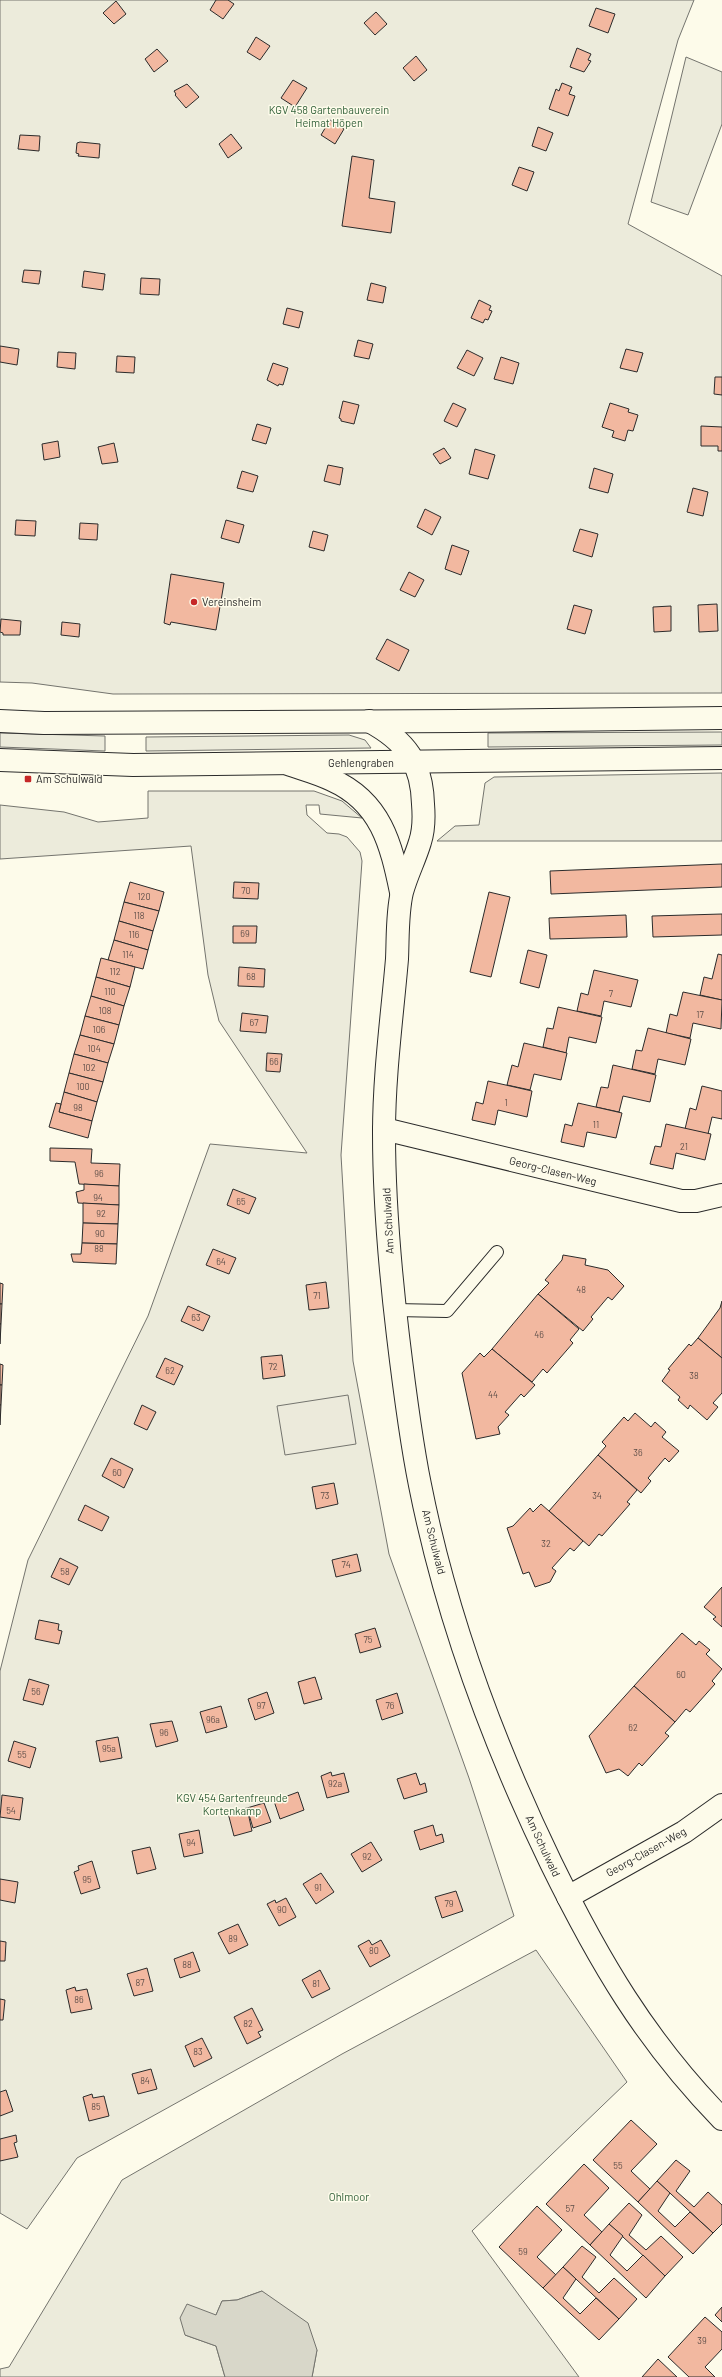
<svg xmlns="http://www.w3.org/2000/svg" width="722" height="2377" viewBox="0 0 722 2377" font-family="Barlow,sans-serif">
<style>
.green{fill:#ecebdb;stroke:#74746e}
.parking{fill:#eceadb;stroke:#74746e}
.water{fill:#d8d7c9;stroke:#74746e}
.building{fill:#f2b8a0;stroke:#2b2b2b}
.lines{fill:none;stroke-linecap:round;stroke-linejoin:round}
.lane-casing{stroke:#2b2b2b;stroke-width:14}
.street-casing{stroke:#2b2b2b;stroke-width:24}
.secondary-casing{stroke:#2b2b2b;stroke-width:24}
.primary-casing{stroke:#2b2b2b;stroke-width:24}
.lane{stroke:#fdfbea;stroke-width:12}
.street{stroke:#fdfbea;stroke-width:22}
.secondary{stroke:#fdfbea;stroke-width:22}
.primary{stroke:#fdfbea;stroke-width:22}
.poi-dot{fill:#c62828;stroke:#fdfbea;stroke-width:1.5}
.labels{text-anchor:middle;stroke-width:3;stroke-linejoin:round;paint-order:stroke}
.number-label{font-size:9px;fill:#5d4e48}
.park-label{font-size:11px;fill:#34623c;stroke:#fdfbea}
.poi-label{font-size:11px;fill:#2b2b2b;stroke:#fdfbea;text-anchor:start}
.street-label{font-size:11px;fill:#2b2b2b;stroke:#fdfbea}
</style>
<rect width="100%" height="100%" fill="#fdfbea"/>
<g class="green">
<polygon points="0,0 694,0 678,40 628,224 722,276 722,693 113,694 32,683 0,682"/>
<polygon points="686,57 722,72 722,124 688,215 651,202"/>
<polygon points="722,732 722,745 488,747 488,733"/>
<polygon points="0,733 105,736 105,751 0,747"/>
<polygon points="349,735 365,740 371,748 146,751 146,737"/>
<polygon points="722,773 722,841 437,841 455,826 479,825 485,783 494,777"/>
<polygon points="148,791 314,791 342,801 362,818 320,814 319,805 306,805 307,815 327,833 339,834 347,837 360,852 362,861 341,1155 353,1361 389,1554 469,1778 514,1916 77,2158 27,2229 0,2213 0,1671 28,1560 148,1316 210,1144 307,1153 219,1021 208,975 191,846 0,859 0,805 64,812 98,822 148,818"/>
<polygon points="536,1950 627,2082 472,2231 579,2377 312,2377 317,2350 262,2291 237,2300 222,2301 216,2315 185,2335 216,2346 225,2377 0,2377 0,2369 9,2367 122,2180 342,2054"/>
</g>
<polygon class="parking" points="348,1395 356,1444 285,1455 277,1406"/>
<polygon class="water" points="262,2291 308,2323 317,2350 312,2377 225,2377 216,2346 185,2335 180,2318 187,2304 216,2315 222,2301 237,2300"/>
<g class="building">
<polygon points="216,0 228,0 234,4 223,19 210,10"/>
<polygon points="116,1 126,14 114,24 103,13"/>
<polygon points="596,8 615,14 608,33 589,26"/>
<polygon points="376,12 387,24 375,35 364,23"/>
<polygon points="256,37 270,46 260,60 247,52"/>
<polygon points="577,48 591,54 588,60 591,61 584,72 570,67"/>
<polygon points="157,49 168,61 154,72 145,59"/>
<polygon points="416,56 427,70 414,81 403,68"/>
<polygon points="293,80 307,88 295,107 281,98"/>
<polygon points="562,83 572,87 569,94 575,96 568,116 549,109 556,89 559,91"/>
<polygon points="187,84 199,97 186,108 175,95 176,94 174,91"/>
<polygon points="330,120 344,129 335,144 321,135"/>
<polygon points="538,127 553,133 546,151 532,146"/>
<polygon points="231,134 242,148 228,158 219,144"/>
<polygon points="20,135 40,136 39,151 18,149"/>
<polygon points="80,142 100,144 99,158 78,156 79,154 76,153 77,143"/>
<polygon points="352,156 374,160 369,198 395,202 391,233 342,226"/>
<polygon points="519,167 534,172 527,191 512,185"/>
<polygon points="24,270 41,271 39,284 22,282"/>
<polygon points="84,271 105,274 103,290 82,287"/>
<polygon points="141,278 160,279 159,295 140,294"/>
<polygon points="371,283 386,287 383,303 367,300"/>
<polygon points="479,300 491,306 489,310 492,311 488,320 485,319 483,323 471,318"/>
<polygon points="287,308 303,312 299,328 283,324"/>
<polygon points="358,340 373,344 369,359 354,356"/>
<polygon points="0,346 19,349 17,365 0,362"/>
<polygon points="626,349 643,353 637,372 620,368"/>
<polygon points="467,350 483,358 474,376 457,368"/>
<polygon points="58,352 76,353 75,369 57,367"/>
<polygon points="117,356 135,357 134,373 116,372"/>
<polygon points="501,357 519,363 513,384 494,379"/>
<polygon points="273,363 288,368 283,385 279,384 278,386 267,380"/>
<polygon points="715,377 722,377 722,395 714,394"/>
<polygon points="343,401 359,405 354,424 341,421 341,419 339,418"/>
<polygon points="453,403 466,409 457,427 444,421"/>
<polygon points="610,403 629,409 628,412 638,415 633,431 628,430 625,441 612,437 614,431 602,427"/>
<polygon points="257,424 271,428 266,444 252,440"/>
<polygon points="701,426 722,427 722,451 718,451 718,446 701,446"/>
<polygon points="58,441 60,457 44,460 42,444"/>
<polygon points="114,443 118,462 102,464 98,447"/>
<polygon points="444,448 451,458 440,464 433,454"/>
<polygon points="475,449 495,455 488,479 469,474"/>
<polygon points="328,465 343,468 340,485 324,481"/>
<polygon points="594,468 613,474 608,493 589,488"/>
<polygon points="242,471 258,476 253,492 237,488"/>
<polygon points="693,488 708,492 703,516 687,512"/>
<polygon points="425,509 441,517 432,535 417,527"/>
<polygon points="16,520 36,521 35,536 15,535"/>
<polygon points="226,520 244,525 239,543 221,538"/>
<polygon points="80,523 98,524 97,540 79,539"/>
<polygon points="580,529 598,534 592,557 573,551"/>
<polygon points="313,531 328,535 324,551 309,547"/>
<polygon points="452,545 469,551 461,575 445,569"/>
<polygon points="409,572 424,580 415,597 400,590"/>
<polygon points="171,574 224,583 216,630 171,622 170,625 164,623"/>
<polygon points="717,604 718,631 699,632 698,605"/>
<polygon points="574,605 592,610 585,634 567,629"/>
<polygon points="671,606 671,631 654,632 653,607"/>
<polygon points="1,619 21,621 20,635 3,635 3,633 0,632"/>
<polygon points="62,622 80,624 79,637 61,635"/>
<polygon points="387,639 409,650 399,671 376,659"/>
<polygon points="722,864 722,887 551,894 550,871"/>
<polygon points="130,882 164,892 159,911 124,902"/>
<polygon points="234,882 259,883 258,899 233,898"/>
<polygon points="489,892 510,897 491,977 470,972"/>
<polygon points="124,902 159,911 153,931 119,921"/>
<polygon points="722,914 722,935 653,937 652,916"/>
<polygon points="626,915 627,937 550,939 549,918"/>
<polygon points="119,921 153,931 148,950 114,940"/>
<polygon points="233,926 257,926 256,943 233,943"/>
<polygon points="114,940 148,950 143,969 108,960"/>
<polygon points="528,950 547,955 539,988 520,983"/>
<polygon points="718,954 722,955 722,1000 700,995 704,977 712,979"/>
<polygon points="101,958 135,967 130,987 96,977"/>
<polygon points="239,967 265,969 264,987 238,986"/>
<polygon points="594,970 638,980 631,1007 604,1001 601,1016 577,1011 581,993 588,995"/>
<polygon points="96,977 130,987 124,1006 91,996"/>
<polygon points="683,992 722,1000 721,1029 693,1023 690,1038 666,1033 670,1014 677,1016"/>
<polygon points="91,996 124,1006 119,1025 85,1016"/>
<polygon points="558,1007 602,1017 596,1043 569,1037 566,1053 543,1047 547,1028 553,1029"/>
<polygon points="242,1013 268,1016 266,1033 240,1031"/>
<polygon points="85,1016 119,1025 114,1044 80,1035"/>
<polygon points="648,1028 691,1039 685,1065 658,1059 655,1074 632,1069 636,1050 642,1051"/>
<polygon points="80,1035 114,1044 108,1063 74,1054"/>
<polygon points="524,1043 567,1053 561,1080 534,1074 530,1090 507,1085 512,1065 518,1067"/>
<polygon points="267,1053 282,1054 280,1072 266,1071"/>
<polygon points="74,1054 108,1063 103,1082 69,1073"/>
<polygon points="613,1065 656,1075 650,1102 623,1096 619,1112 596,1107 601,1087 608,1088"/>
<polygon points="69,1073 103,1082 97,1102 64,1092"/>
<polygon points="488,1081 532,1091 527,1117 498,1110 495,1125 472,1120 476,1102 483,1104"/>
<polygon points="702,1086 722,1091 722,1119 712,1117 708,1134 685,1129 690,1108 696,1110"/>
<polygon points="64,1092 97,1102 92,1121 59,1112"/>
<polygon points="56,1103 61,1104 59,1112 92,1121 88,1138 49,1127"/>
<polygon points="578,1103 622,1113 616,1138 587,1132 584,1147 561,1142 565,1124 572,1126"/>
<polygon points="666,1124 711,1134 705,1160 676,1153 673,1169 650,1164 655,1146 661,1147"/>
<polygon points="50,1148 92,1149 91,1163 120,1164 119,1186 79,1184 75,1162 50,1161"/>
<polygon points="84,1184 119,1186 119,1205 78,1203 76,1192 84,1190"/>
<polygon points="233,1189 256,1198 249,1214 227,1205"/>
<polygon points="83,1203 119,1205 118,1224 83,1223"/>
<polygon points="83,1223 118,1224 117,1244 82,1243"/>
<polygon points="82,1243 117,1244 116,1264 73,1262 71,1254 81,1254"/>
<polygon points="213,1249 236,1258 229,1274 206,1265"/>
<polygon points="563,1255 586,1259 585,1265 608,1270 624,1286 612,1300 608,1297 591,1317 593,1319 583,1331 538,1294 549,1283 545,1280 562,1260"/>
<polygon points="326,1282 329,1308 309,1310 306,1285"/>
<polygon points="0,1283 3,1284 2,1304 0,1304"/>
<polygon points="538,1294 579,1329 570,1340 573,1343 547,1373 543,1369 532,1382 492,1349"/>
<polygon points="722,1301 722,1358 698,1338 720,1308"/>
<polygon points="0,1304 2,1304 1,1324 0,1324"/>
<polygon points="188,1306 210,1316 203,1331 181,1321"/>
<polygon points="0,1324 1,1324 0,1344"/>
<polygon points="698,1338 722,1358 722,1393 713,1403 718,1407 707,1420 690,1405 688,1409 678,1400 680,1397 662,1381 670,1370 668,1369 689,1344 691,1346"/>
<polygon points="492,1349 535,1385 524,1397 521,1394 505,1412 509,1415 498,1427 500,1434 476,1439 462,1373 480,1353 484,1357"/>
<polygon points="282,1355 285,1376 263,1379 261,1357"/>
<polygon points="165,1358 183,1366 174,1385 156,1377"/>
<polygon points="0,1364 3,1365 2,1385 0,1385"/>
<polygon points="0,1385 2,1385 1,1405 0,1405"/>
<polygon points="0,1405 1,1405 0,1425"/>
<polygon points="142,1405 156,1412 147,1430 134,1424"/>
<polygon points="635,1413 651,1427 655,1422 666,1432 662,1437 679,1451 669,1462 665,1458 648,1478 651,1481 641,1493 598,1455 606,1446 602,1442 624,1417 628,1421"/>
<polygon points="598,1455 637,1490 627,1502 630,1504 602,1536 599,1534 589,1546 549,1511"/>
<polygon points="111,1458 133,1469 124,1488 102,1476"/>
<polygon points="334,1483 338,1504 316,1509 312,1487"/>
<polygon points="541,1504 583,1541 574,1551 570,1548 552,1568 556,1571 550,1582 535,1587 529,1572 523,1574 507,1528 513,1526 530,1508 533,1512"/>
<polygon points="85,1505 109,1517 102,1531 78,1520"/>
<polygon points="357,1554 361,1571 336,1577 332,1560"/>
<polygon points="60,1558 78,1567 69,1585 51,1577"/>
<polygon points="722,1587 722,1627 713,1619 716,1617 704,1607"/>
<polygon points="39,1620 59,1624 58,1630 62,1631 59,1644 35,1639"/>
<polygon points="375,1628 381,1647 360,1653 355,1634"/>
<polygon points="682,1633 696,1645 699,1641 710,1650 706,1654 722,1669 712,1681 715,1684 690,1712 686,1709 675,1722 634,1686"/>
<polygon points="315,1677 322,1699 304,1704 298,1682"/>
<polygon points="29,1679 49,1685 43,1705 23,1700"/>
<polygon points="634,1686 675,1722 665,1733 669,1736 642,1766 639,1763 628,1776 619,1769 606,1773 589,1736"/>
<polygon points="267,1692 274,1713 255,1720 248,1699"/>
<polygon points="397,1693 403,1713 382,1720 376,1700"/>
<polygon points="221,1706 227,1727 206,1733 200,1712"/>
<polygon points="172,1721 178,1741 156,1747 150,1724"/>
<polygon points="118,1737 122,1758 100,1762 96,1741"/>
<polygon points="14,1741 36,1748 30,1768 8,1761"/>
<polygon points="331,1772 332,1776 344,1773 349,1792 327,1798 321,1776"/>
<polygon points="416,1773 420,1785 425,1783 427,1792 404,1799 397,1779"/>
<polygon points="298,1792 304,1810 280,1819 274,1801"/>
<polygon points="2,1795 23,1798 20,1820 0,1817"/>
<polygon points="264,1803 271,1822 253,1828 247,1808"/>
<polygon points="247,1808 252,1831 234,1836 228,1813"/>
<polygon points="433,1825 436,1836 442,1834 444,1842 420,1850 414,1831"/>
<polygon points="199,1830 203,1853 184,1857 179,1834"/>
<polygon points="371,1842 382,1860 362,1872 351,1854"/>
<polygon points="150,1847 156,1869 137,1874 132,1851"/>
<polygon points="92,1861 100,1888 81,1894 74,1872 79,1870 78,1866"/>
<polygon points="321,1873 334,1892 316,1904 303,1884"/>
<polygon points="0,1879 18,1882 15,1903 0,1900"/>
<polygon points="456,1891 463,1911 442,1918 435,1897"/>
<polygon points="286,1898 296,1917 279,1926 267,1904 275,1900 276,1903"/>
<polygon points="238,1924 248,1945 229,1954 218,1933"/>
<polygon points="369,1940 372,1945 381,1940 390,1956 370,1967 358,1946"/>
<polygon points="0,1941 6,1942 5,1961 0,1961"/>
<polygon points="193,1952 200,1971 180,1978 174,1959"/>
<polygon points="147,1968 153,1991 134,1996 127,1974"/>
<polygon points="320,1970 330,1989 312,1998 302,1980"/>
<polygon points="75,1987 76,1991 87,1989 92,2009 71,2013 66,1990"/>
<polygon points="0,1999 5,2000 3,2020 0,2020"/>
<polygon points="252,2008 263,2030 258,2032 261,2037 247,2044 234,2017"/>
<polygon points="202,2038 212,2058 194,2067 185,2046"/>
<polygon points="151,2069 157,2089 138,2094 132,2074"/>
<polygon points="6,2090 13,2111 0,2116 0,2092"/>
<polygon points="92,2094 93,2098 104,2096 109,2116 89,2121 83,2097"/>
<polygon points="631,2120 657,2144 631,2171 650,2189 638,2202 593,2160"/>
<polygon points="16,2135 17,2142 14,2143 18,2157 0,2161 0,2139"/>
<polygon points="676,2160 690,2171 676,2191 694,2207 708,2192 722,2205 722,2224 713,2233 657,2181"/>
<polygon points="584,2164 609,2188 584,2215 602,2232 590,2245 546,2204"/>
<polygon points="657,2181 670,2193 658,2211 675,2227 690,2212 713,2233 693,2254 638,2202"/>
<polygon points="629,2203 642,2215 629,2235 646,2250 661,2236 683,2257 665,2276 609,2224"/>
<polygon points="537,2206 562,2230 537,2257 556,2275 543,2288 499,2247"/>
<polygon points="609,2224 623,2236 610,2255 627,2271 643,2255 665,2276 646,2298 590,2245"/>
<polygon points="582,2246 596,2257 582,2277 599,2293 614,2278 637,2299 619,2319 563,2267"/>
<polygon points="563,2267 576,2279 563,2298 580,2314 596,2298 619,2319 599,2340 543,2288"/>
<polygon points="722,2307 722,2322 715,2315"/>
<polygon points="705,2317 722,2332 722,2349 705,2367 715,2377 689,2377 668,2357"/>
<polygon points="658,2359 677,2377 642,2377"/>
</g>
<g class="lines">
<defs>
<polyline id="lane" points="395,1310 447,1311 497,1252"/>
<g id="street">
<polyline points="384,1129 681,1201 696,1201 722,1195"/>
<polyline points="568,1897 684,1832 722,1805"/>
</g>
<g id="secondary">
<path d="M369,721c37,20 53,42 54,83 1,12 1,26 -3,38 -5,17 -13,32 -18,50 -5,21 -4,45 -5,67 -5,58 -13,116 -13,174 0,68 6,136 14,203 6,50 12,100 22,149 26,131 73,258 131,378 48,98 94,177 171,256"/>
<path d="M288,764c14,5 30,9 44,16 49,22 59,64 69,112"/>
</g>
<g id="primary">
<polyline points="0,721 44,723 464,721 722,718"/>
<polyline points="0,760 133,765 722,758"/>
</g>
</defs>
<use href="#lane" class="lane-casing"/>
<use href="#street" class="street-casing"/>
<use href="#secondary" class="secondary-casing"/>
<use href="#primary" class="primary-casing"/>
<use href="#lane" class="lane"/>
<use href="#street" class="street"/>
<use href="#secondary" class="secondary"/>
<use href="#primary" class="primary"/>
</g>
<g class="poi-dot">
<circle cx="194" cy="602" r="4"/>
<rect x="24" y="775" width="8" height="8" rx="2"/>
</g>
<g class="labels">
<g class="number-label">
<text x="246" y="894">70</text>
<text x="144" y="900">120</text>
<text x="139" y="919">118</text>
<text x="245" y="937">69</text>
<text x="134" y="938">116</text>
<text x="128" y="958">114</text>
<text x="115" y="975">112</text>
<text x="251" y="980">68</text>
<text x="110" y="995">110</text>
<text x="611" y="997">7</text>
<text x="105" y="1014">108</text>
<text x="700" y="1018">17</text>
<text x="254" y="1026">67</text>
<text x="99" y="1033">106</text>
<text x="94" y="1052">104</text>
<text x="274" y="1065">66</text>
<text x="89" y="1071">102</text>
<text x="83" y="1090">100</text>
<text x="506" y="1106">1</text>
<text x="78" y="1111">98</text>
<text x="596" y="1128">11</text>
<text x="684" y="1150">21</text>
<text x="99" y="1177">96</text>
<text x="98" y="1201">94</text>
<text x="241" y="1205">65</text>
<text x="101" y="1217">92</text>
<text x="100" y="1237">90</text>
<text x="99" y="1252">88</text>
<text x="221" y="1265">64</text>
<text x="581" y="1293">48</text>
<text x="317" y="1299">71</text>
<text x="196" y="1321">63</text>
<text x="539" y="1338">46</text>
<text x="273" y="1370">72</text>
<text x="170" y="1374">62</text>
<text x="694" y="1379">38</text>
<text x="493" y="1398">44</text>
<text x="638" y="1456">36</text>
<text x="117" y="1476">60</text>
<text x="325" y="1499">73</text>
<text x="597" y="1499">34</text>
<text x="546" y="1547">32</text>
<text x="346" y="1568">74</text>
<text x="65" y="1575">58</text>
<text x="368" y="1643">75</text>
<text x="681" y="1678">60</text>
<text x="36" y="1695">56</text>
<text x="261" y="1709">97</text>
<text x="390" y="1709">76</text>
<text x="213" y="1723">96a</text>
<text x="633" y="1731">62</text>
<text x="164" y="1736">96</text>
<text x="109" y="1752">95a</text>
<text x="22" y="1758">55</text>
<text x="335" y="1787">92a</text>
<text x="11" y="1814">54</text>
<text x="191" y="1846">94</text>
<text x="367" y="1860">92</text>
<text x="87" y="1883">95</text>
<text x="318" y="1891">91</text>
<text x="449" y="1907">79</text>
<text x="282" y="1913">90</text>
<text x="233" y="1942">89</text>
<text x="374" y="1954">80</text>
<text x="187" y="1968">88</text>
<text x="140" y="1986">87</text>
<text x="316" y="1987">81</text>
<text x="79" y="2003">86</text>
<text x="248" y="2027">82</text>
<text x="198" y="2055">83</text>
<text x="145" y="2084">84</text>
<text x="96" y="2110">85</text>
<text x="618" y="2169">55</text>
<text x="570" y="2212">57</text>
<text x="523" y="2255">59</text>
<text x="702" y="2344">39</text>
</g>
<g class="park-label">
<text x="329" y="114">KGV 458 Gartenbauverein<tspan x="329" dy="13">Heimat Höpen</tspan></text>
<text x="232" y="1802">KGV 454 Gartenfreunde<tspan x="232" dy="13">Kortenkamp</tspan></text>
<text x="349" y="2201">Ohlmoor</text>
</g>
<g class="poi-label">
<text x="202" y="606">Vereinsheim</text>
<text x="36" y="783">Am Schulwald</text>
</g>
<g class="street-label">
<text x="361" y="767">Gehlengraben</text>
<text transform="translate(553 1171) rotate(14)" y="4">Georg-Clasen-Weg</text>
<text transform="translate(388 1221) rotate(-93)" y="4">Am Schulwald</text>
<text transform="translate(434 1542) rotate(76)" y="4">Am Schulwald</text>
<text transform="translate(543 1846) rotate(65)" y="4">Am Schulwald</text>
<text transform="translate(646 1852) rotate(-29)" y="4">Georg-Clasen-Weg</text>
</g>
</g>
</svg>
